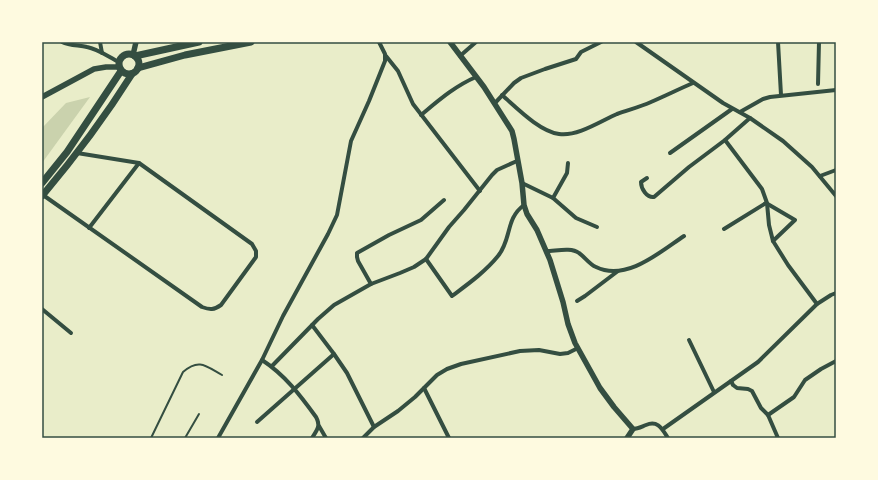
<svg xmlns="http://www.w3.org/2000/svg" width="878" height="480" viewBox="0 0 878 480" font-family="Cabin,sans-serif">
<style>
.green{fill:#cad2ad}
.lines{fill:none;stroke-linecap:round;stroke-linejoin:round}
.service{stroke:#344e41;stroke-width:2}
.minor{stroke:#344e41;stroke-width:4}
.tertiary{stroke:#344e41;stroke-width:5.5}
.primary{stroke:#344e41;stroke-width:7}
.neatline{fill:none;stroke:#344e41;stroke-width:1.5}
</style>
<rect width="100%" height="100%" fill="#e9edc9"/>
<polygon class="green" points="90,97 42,163 42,128 66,103"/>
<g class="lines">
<g class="service">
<path d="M151,438l32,-66c16,-14 23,-6 39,3"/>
<polyline points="185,438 199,414"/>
</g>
<g class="minor">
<path d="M62,42c8,4 17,3 25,5 11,2 22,10 32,15"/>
<polyline points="100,42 102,53"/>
<polyline points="636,42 723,103 750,118 783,141 812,167 836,196"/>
<polyline points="778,42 781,95"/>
<polyline points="460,56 476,42"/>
<polyline points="386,58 386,56 398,71 413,104 480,191"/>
<polyline points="818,84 819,42"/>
<path d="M502,95c15,13 37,36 57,39 18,3 42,-13 58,-20 11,-4 23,-7 34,-12 14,-6 28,-13 42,-19"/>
<polyline points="495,103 514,83 521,78 545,69 576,59 581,52 601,42"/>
<polyline points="740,112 763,99 770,97 836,90"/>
<path d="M421,115c18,-15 34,-29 55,-38"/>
<polyline points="725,140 762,189 767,203 769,225 773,241 788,265 817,304"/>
<polyline points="670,153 732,109"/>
<polyline points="820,176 836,170"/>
<path d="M647,178l-6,4c0,7 6,16 13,15l35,-30 36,-27 25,-22"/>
<polyline points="522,183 553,198 576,218 597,227"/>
<path d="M43,195l159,112c8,3 12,3 19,-2l35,-48v-6l-4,-7 -113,-81 -62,-10"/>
<polyline points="553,198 567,173 568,163"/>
<polyline points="89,228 139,163"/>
<polyline points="724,229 766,203 795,220 773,241"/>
<path d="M546,251c10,0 25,-4 33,2 6,4 10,11 17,14 30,15 64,-15 88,-31"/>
<path d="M426,259l26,37c16,-12 33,-24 46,-40 14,-17 7,-37 26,-51"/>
<polyline points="371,284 358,261 357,257 357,253 389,235 421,220 444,200"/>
<polyline points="577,301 585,296 618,271"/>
<polyline points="42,309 71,333"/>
<polyline points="312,325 334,354 347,373 374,427"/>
<polyline points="689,340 714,392"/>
<path d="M262,360c23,15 38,35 54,57 5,9 1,13 -4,21"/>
<polyline points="272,366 318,319 334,305 371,284 400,273 414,267 426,259 449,227 464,210 492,175 497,170 517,161"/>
<polyline points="731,381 733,385 737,388 748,389 752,391 761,408 768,415 778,438"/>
<polyline points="424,388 449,438"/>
<polyline points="768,415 794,397 805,380 821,369 836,361"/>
<polyline points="257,422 334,354"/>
<polyline points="319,426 326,438"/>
<path d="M633,429c5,0 8,-2 13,-4 12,-5 16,4 22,13"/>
<polyline points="663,429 758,362 817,304 831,295 836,293"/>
<polyline points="218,438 262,360 283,316 328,234 337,215 351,141 369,101 385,61 385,54 379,42"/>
<polyline points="363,438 374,427 398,411 415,397 437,375 447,369 461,364 520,351 539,350 560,354 568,353 578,348"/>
</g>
<g class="tertiary">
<polyline points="450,42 484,87 512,131 514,139 522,183 524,205 527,214 537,230 550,260 563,302 568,324 575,343 600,388 614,407 633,429 627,438"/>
<polyline points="133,55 136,42"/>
<polyline points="42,97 94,69 106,67 119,67"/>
</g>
<g class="primary">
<circle cx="129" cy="64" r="10"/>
<polyline points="135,56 199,42"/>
<polyline points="138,68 185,55 251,42"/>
<polyline points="42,183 67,152 121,71"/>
<path d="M42,196c33,-39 63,-79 90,-122"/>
</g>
</g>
<rect width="878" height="480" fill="none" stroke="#fefae0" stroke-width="86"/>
<rect x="43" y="43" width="792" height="394" class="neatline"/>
</svg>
